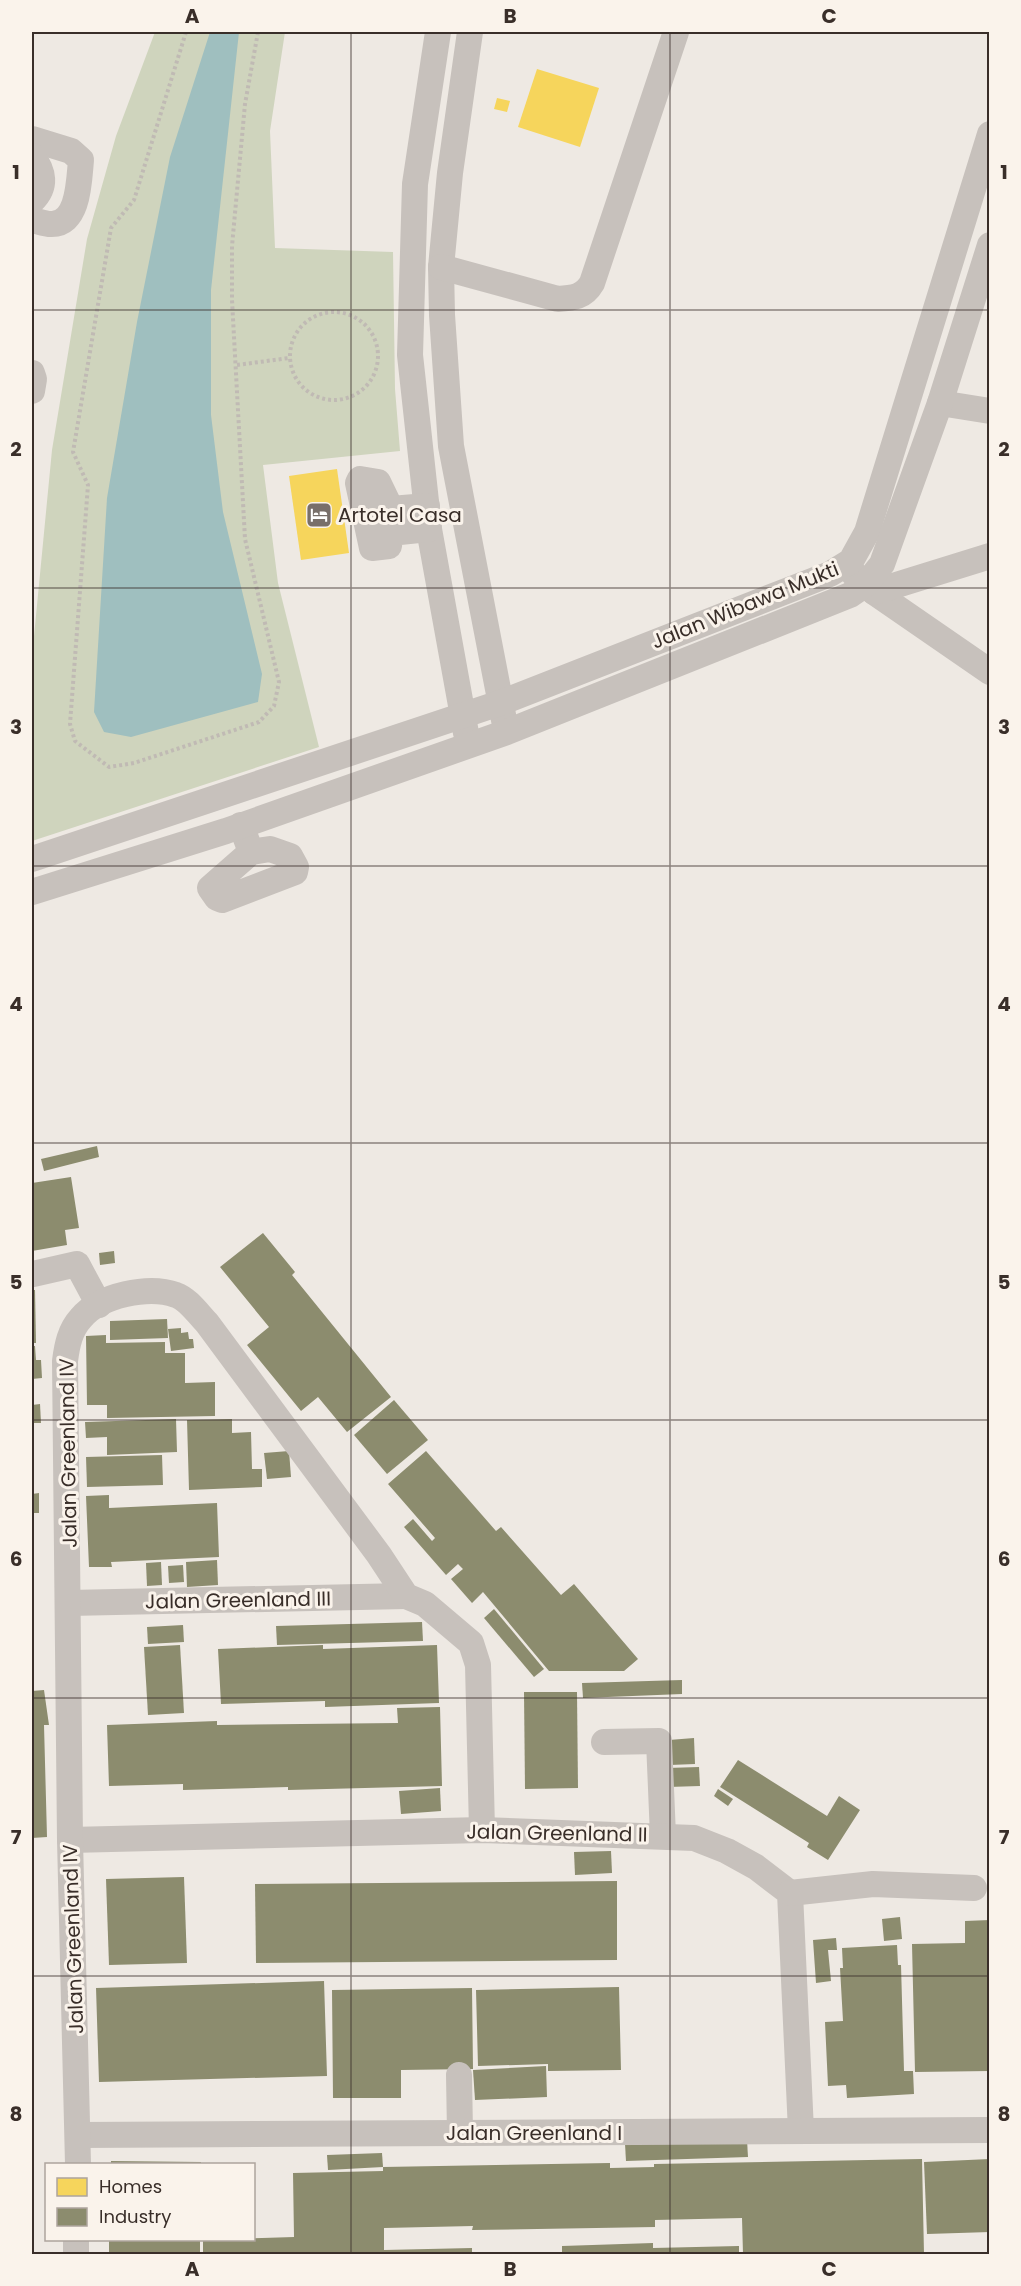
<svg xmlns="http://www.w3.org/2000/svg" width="1021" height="2286" viewBox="0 0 1021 2286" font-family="Poppins,sans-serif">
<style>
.green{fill:#cfd4bd}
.water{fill:#9fbfbf}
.homes{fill:#f6d55c}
.industry{fill:#8c8c6e}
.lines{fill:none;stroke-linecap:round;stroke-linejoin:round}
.path{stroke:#c0bab4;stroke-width:4;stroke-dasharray:3 3;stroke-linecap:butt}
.minor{stroke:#c7c1bc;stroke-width:26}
.grid{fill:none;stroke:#392e29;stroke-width:1.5;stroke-opacity:0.55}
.labels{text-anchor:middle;stroke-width:6;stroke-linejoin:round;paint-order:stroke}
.poi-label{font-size:20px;fill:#392e29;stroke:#faf3eb;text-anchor:start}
.street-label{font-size:20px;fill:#392e29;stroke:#faf3eb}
.neatline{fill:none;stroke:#392e29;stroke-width:2}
.grid-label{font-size:20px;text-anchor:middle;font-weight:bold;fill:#392e29}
</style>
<rect width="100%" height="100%" fill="#eee9e3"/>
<polygon class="green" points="155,32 285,32 270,131 275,248 393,252 395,389 400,451 263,465 278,583 319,747 32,841 32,657 52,450 87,239 116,136"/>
<polygon class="water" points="210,32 239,32 211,290 211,415 223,512 262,674 258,702 131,737 104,732 94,712 107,498 137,322 170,157"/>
<g class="homes">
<polygon points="537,69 599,88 580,147 518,127"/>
<polygon points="497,98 510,101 507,112 494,109"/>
<polygon points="337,469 349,553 301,560 289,476"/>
</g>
<g class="industry">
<polygon points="97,1146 99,1157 44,1171 41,1159"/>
<polygon points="71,1177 79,1228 65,1230 67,1245 32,1251 32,1183"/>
<polygon points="263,1233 295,1272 292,1275 391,1397 347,1432 318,1397 301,1411 247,1345 269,1327 220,1267"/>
<polygon points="114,1251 115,1263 100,1265 99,1253"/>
<polygon points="32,1290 35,1290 36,1343 32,1343"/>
<polygon points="167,1319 168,1338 110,1340 110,1321"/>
<polygon points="181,1328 181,1333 188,1332 189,1339 193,1339 194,1348 171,1351 168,1329"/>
<polygon points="106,1335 106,1343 165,1342 165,1353 185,1353 185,1383 215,1382 215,1416 107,1418 107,1405 87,1405 86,1336"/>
<polygon points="32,1346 35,1346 36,1360 41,1360 42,1378 32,1379"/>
<polygon points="394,1400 428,1440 387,1474 354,1435"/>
<polygon points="40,1404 41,1423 32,1423 32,1405"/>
<polygon points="176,1419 177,1452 107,1455 107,1437 86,1438 85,1422"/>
<polygon points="232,1419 232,1433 251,1432 252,1469 262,1469 262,1487 189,1490 187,1420"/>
<polygon points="289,1451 291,1477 267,1479 264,1453"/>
<polygon points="426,1451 496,1531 501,1527 561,1595 574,1584 638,1659 624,1671 549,1671 483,1592 472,1603 451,1579 463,1569 458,1564 446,1575 404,1527 413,1519 432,1541 435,1538 388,1484"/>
<polygon points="162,1455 163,1485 87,1487 86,1457"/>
<polygon points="39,1493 39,1513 32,1513 32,1494"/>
<polygon points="109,1495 109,1508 217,1503 219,1557 111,1562 112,1567 89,1567 86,1496"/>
<polygon points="217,1560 218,1585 187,1587 186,1562"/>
<polygon points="161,1562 162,1585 147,1586 146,1563"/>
<polygon points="183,1565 184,1582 169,1583 168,1566"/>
<polygon points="494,1609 544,1669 534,1677 484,1618"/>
<polygon points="422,1622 423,1641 277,1645 276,1626"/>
<polygon points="183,1625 184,1642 148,1644 147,1627"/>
<polygon points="180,1645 184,1713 148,1715 144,1647"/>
<polygon points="323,1645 323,1649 437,1645 439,1703 325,1707 325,1701 221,1704 218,1649"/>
<polygon points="682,1680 682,1694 583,1698 582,1683"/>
<polygon points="44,1690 49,1725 44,1725 47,1837 32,1838 32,1691"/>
<polygon points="524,1692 577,1692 578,1788 525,1789"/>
<polygon points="440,1707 442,1786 288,1790 288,1787 183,1790 183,1784 109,1786 107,1725 217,1721 217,1725 398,1723 397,1708"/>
<polygon points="694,1738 695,1764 670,1765 669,1740"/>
<polygon points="738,1760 827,1816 839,1796 860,1810 828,1860 807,1847 809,1843 720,1787"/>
<polygon points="699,1767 700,1786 668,1787 667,1768"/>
<polygon points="440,1788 441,1811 401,1814 399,1791"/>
<polygon points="718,1789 733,1799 728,1806 714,1796"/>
<polygon points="611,1851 612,1873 575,1875 574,1852"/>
<polygon points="184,1877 187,1963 109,1965 106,1879"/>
<polygon points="617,1881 617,1960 256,1963 255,1884"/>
<polygon points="900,1917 902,1939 884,1941 882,1919"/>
<polygon points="990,1920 990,2071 915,2072 912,1944 965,1943 965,1921"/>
<polygon points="836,1938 837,1950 828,1950 831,1981 816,1983 813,1940"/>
<polygon points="897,1945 898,1965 901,1965 904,2071 913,2071 914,2094 847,2098 846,2085 828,2086 825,2022 843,2021 840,1968 843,1968 842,1948"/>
<polygon points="324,1981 327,2076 99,2082 96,1988"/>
<polygon points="619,1987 621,2070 548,2071 548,2064 478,2066 476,1990"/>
<polygon points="472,1988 473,2069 401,2070 401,2098 333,2098 332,1990"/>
<polygon points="546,2066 547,2097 475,2100 473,2070"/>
<polygon points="747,2140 748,2157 626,2161 625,2144"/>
<polygon points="382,2153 383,2167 328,2170 327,2155"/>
<polygon points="922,2159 924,2254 743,2254 742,2218 655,2220 655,2227 472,2230 473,2226 384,2228 384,2250 472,2248 472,2254 203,2254 203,2240 294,2237 293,2173 383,2171 383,2167 610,2163 610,2168 654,2167 654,2164"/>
<polygon points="990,2159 990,2232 927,2234 924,2162"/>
<polygon points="111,2161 201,2162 201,2164 111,2164"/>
<rect x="109" y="2240" width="91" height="14"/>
<polygon points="653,2243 653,2248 739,2246 739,2254 545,2254 562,2252 562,2246"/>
</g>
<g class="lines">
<g class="path">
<polyline points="186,32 134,200 111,228 73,452 88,485 70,724 75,741 109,767 134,763 259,722 274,706 279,682 245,539 232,300 232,246 245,104 258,32"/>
<circle cx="334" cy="356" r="44"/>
<polyline points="237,365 289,358"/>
</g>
<g class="minor">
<polyline points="438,32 415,184 410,355 429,529 466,733"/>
<polyline points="470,32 450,173 441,267 442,315 451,446 504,720"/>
<path d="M32,139l39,12 10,9c-2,20 -2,65 -30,64 -7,0 -13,-3 -19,-4"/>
<path d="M32,156c12,15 15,31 0,45"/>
<path d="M441,267l117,32c15,-1 26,-2 34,-16l84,-251"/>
<polyline points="32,373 34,379 32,391"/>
<polyline points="940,403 990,411"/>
<polyline points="427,506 391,509 378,482 360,479 358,483 372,548 389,546 390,533 429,529"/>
<polyline points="853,573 874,592 990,672"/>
<polyline points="874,592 990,556"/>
<polyline points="241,825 251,852 270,849 290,856 296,867 295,872 222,900 217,898 210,888 251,852"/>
<polyline points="32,859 500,703 830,574 851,561 867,532 990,134"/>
<polyline points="32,892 226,831 507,732 850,595 866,584 882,564 940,403 990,245"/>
<polyline points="33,1274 77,1264 99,1305"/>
<polyline points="69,1603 406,1596"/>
<polyline points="604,1742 659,1741 663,1836"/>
<polyline points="70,1840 482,1830 694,1838 727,1851 756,1867 790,1893 801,2131"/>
<polyline points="790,1893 873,1884 974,1888"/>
<polyline points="459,2075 460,2133"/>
<polyline points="79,2135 990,2130"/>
<path d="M78,2164l-8,-324 -5,-479c2,-16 5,-31 16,-43 19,-23 68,-33 95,-23 12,4 23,20 31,28l172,232 27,41 19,8 46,39 7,22 4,165"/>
<polyline points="76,2254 76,2240"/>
</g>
</g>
<path class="grid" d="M351,32v2222M670,32v2222M32,310h958M32,588h958M32,866h958M32,1143h958M32,1420h958M32,1698h958M32,1976h958"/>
<defs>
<symbol id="hotel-square" viewBox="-11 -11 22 22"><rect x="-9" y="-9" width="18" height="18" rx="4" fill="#786f6a" stroke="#faf3eb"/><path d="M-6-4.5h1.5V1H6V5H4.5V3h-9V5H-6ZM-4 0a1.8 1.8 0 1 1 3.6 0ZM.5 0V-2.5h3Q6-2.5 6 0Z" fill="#fff"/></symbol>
</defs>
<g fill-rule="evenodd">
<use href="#hotel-square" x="304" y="500" width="30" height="30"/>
</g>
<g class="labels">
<g class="poi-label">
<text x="338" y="522">Artotel Casa</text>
</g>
<g class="street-label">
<text transform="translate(745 605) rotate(-22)" y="7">Jalan Wibawa Mukti</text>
<text transform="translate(68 1453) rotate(-91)" y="7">Jalan Greenland IV</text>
<text transform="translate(238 1600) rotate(-1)" y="7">Jalan Greenland III</text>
<text transform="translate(557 1833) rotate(1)" y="7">Jalan Greenland II</text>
<text transform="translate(73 1939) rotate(-92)" y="7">Jalan Greenland IV</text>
<text x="534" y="2140">Jalan Greenland I</text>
</g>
</g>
<rect width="1021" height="2286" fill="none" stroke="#faf3eb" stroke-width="66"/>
<rect x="45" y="2163" width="210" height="78" fill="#faf3eb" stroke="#ada49d" stroke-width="1.5"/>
<rect x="57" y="2178" width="30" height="18" fill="#f6d55c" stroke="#ada49d" stroke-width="1.5"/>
<text x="99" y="2193" font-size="18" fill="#392e29">Homes</text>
<rect x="57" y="2208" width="30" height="18" fill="#8c8c6e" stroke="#ada49d" stroke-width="1.5"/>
<text x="99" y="2223" font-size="18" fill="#392e29">Industry</text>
<rect x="33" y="33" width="955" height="2220" class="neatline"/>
<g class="grid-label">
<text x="192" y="23">A</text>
<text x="510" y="23">B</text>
<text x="829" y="23">C</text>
<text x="16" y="179">1</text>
<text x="1004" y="179">1</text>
<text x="16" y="456">2</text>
<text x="1004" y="456">2</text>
<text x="16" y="734">3</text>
<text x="1004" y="734">3</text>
<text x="16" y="1011">4</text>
<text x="1004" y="1011">4</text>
<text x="16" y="1289">5</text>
<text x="1004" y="1289">5</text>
<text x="16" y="1566">6</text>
<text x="1004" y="1566">6</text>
<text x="16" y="1844">7</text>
<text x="1004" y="1844">7</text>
<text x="16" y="2121">8</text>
<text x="1004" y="2121">8</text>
<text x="192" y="2276">A</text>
<text x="510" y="2276">B</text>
<text x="829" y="2276">C</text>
</g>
</svg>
